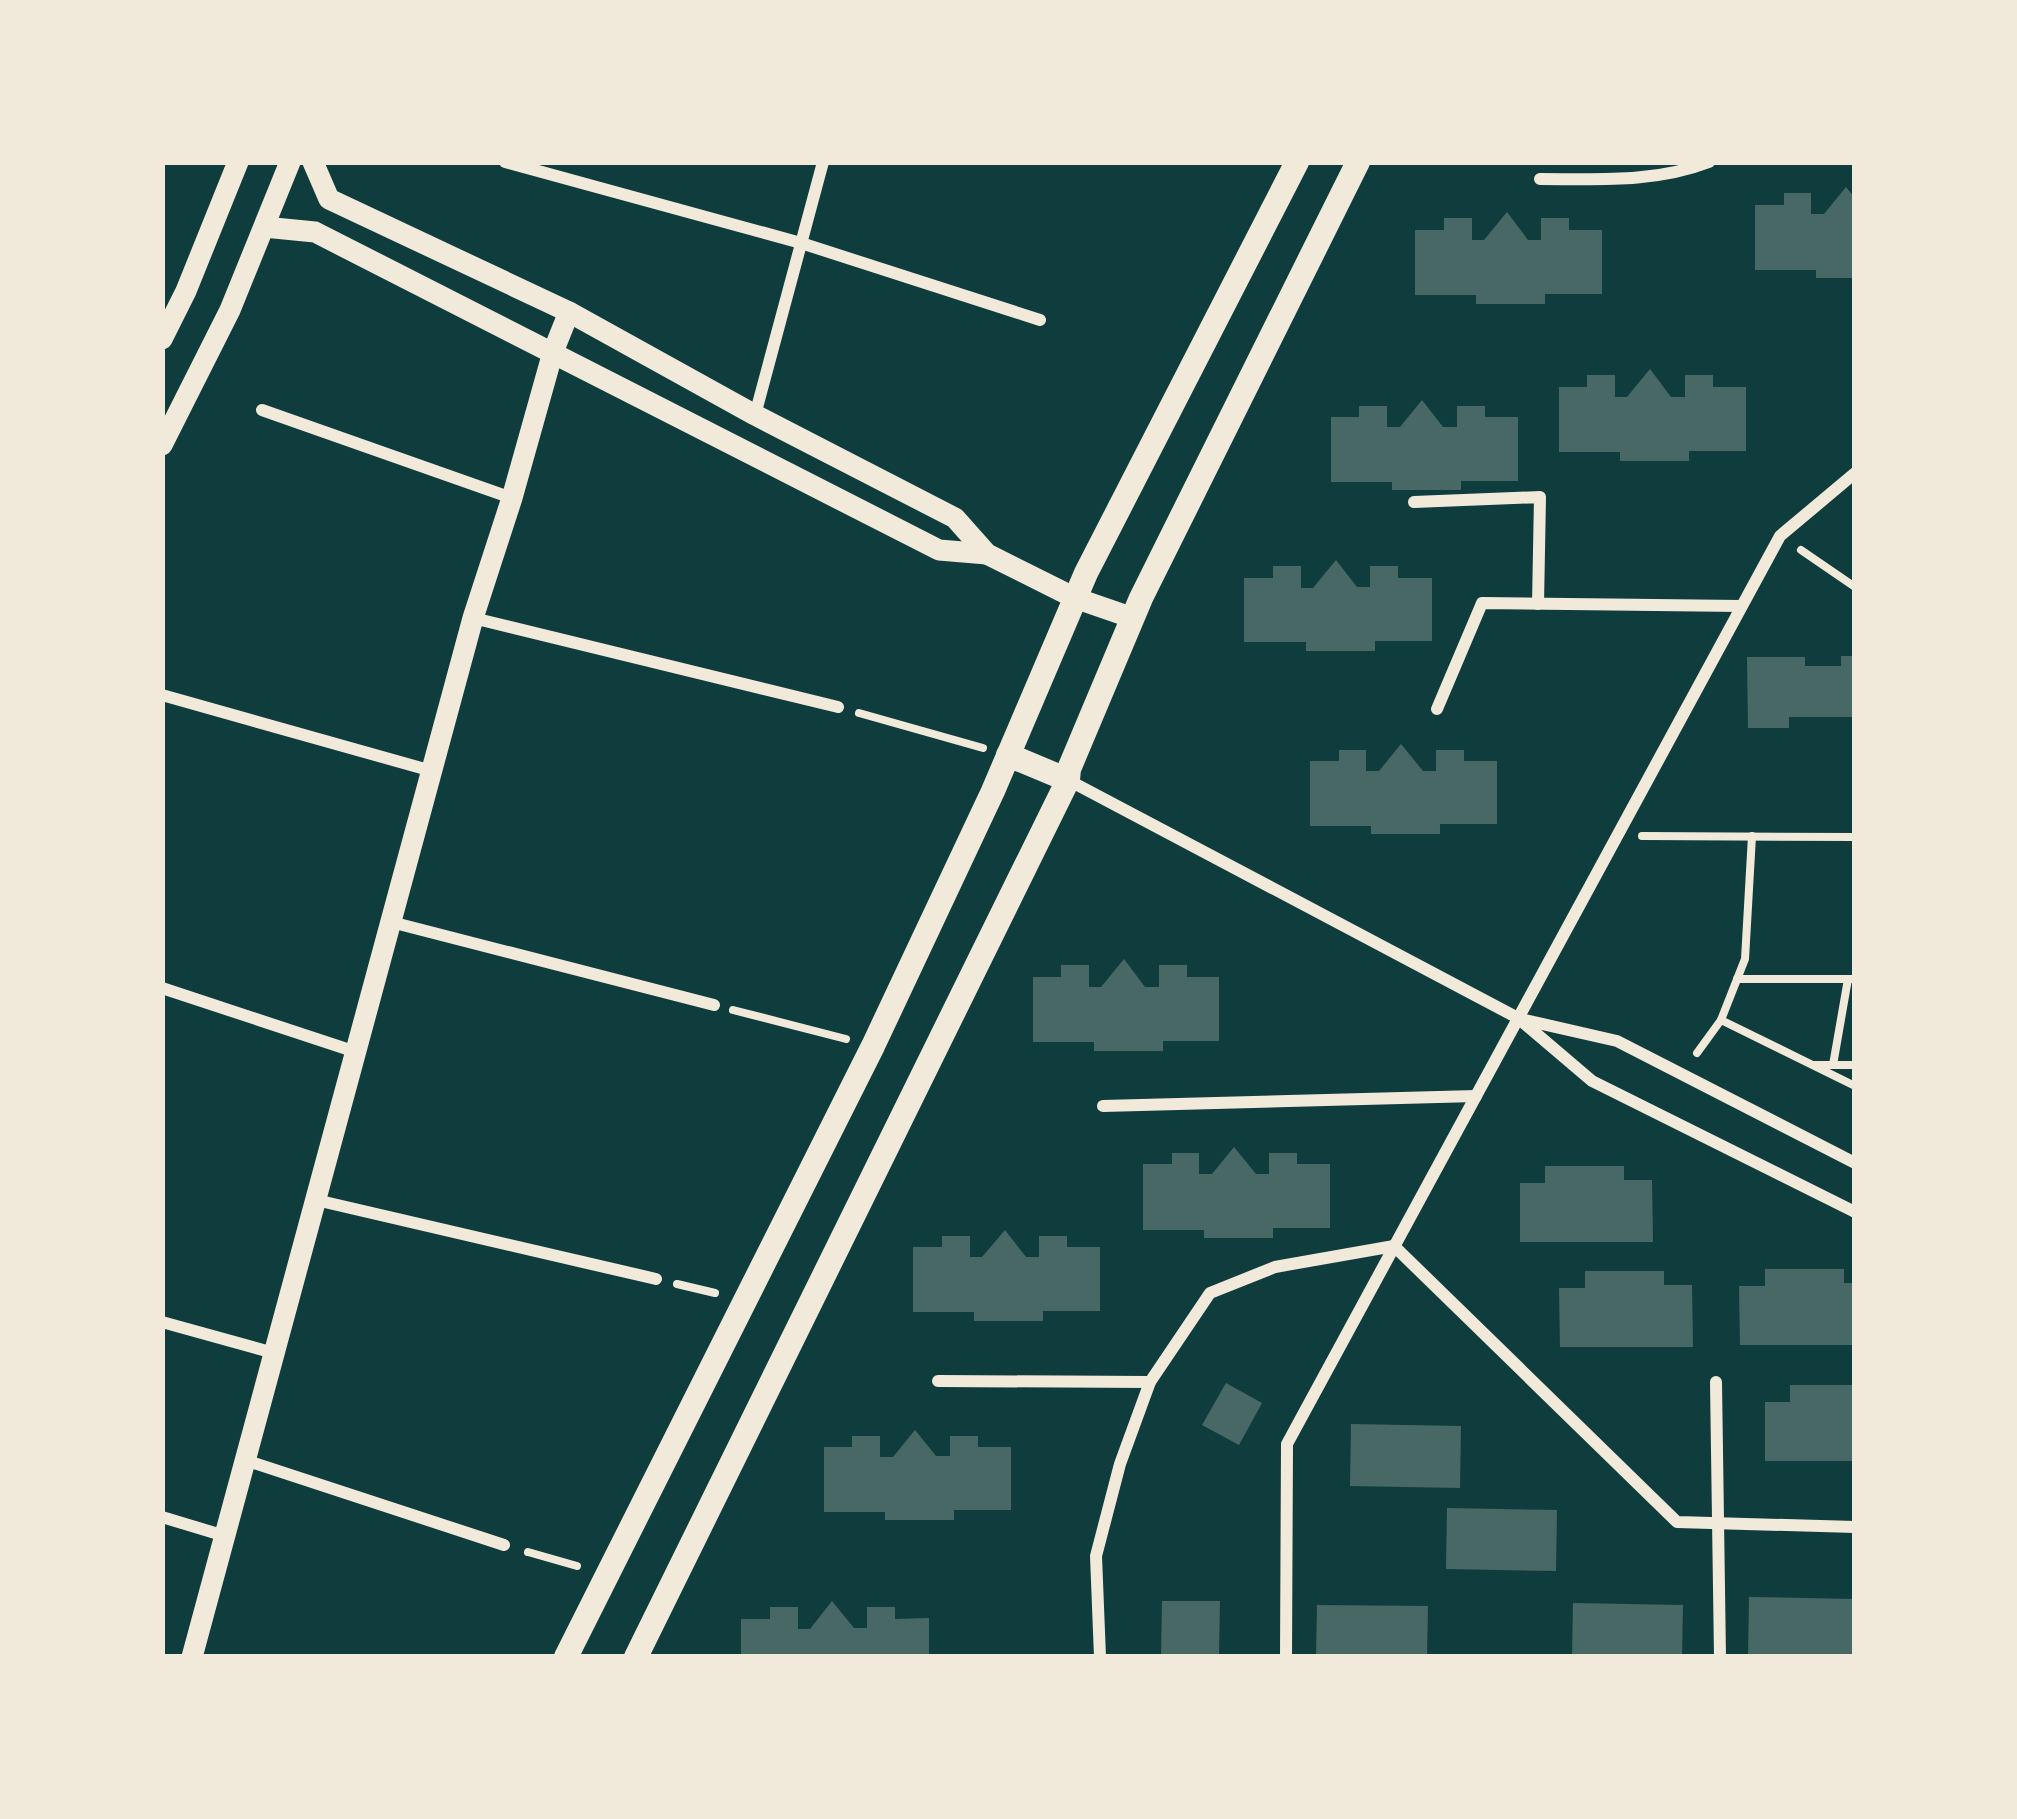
<svg xmlns="http://www.w3.org/2000/svg" width="2017" height="1819" viewBox="0 0 2017 1819" font-family="Raleway,sans-serif">
<style>
.building{fill:#486865}
.lines{fill:none;stroke-linecap:round;stroke-linejoin:round}
.path{stroke:#f1e9da;stroke-width:8}
.minor{stroke:#f1e9da;stroke-width:12}
.tertiary{stroke:#f1e9da;stroke-width:21}
.secondary{stroke:#f1e9da;stroke-width:24}
</style>
<rect width="100%" height="100%" fill="#0f3d3e"/>
<g class="building">
<polygon points="1846,187 1855,198 1855,278 1816,278 1816,270 1755,270 1755,205 1784,205 1784,193 1811,193 1811,214 1824,214"/>
<polygon points="1507,212 1528,240 1541,240 1541,218 1569,218 1569,230 1602,230 1602,294 1545,294 1545,304 1476,304 1476,295 1415,295 1415,230 1444,230 1444,218 1472,218 1472,240 1484,240"/>
<polygon points="1650,369 1671,397 1685,397 1685,375 1713,375 1713,387 1746,387 1746,451 1689,451 1689,461 1620,461 1620,452 1559,452 1559,387 1587,387 1587,375 1615,375 1615,397 1627,397"/>
<polygon points="1422,400 1443,427 1457,427 1457,406 1485,406 1485,417 1518,417 1518,481 1461,481 1461,490 1392,490 1392,482 1331,482 1331,417 1359,417 1359,406 1387,406 1387,427 1400,427"/>
<polygon points="1336,560 1357,587 1370,587 1370,566 1398,566 1398,578 1432,578 1432,641 1375,641 1375,651 1306,651 1306,642 1244,642 1244,578 1273,578 1273,566 1301,566 1301,588 1313,588"/>
<polygon points="1841,656 1855,656 1855,717 1789,717 1789,728 1748,728 1747,657 1805,657 1805,666 1841,666"/>
<polygon points="1401,744 1423,771 1436,771 1436,750 1464,750 1464,761 1497,761 1497,824 1440,824 1440,834 1371,834 1371,826 1310,826 1310,761 1339,761 1339,750 1366,750 1366,771 1379,771"/>
<polygon points="1124,959 1145,987 1159,987 1159,965 1187,965 1187,977 1219,977 1219,1041 1163,1041 1163,1051 1094,1051 1094,1042 1033,1042 1033,977 1061,977 1061,965 1089,965 1089,987 1101,987"/>
<polygon points="1234,1147 1256,1174 1269,1174 1269,1153 1297,1153 1297,1164 1330,1164 1330,1228 1273,1228 1273,1238 1204,1238 1204,1230 1143,1230 1143,1164 1172,1164 1172,1153 1199,1153 1199,1174 1212,1174"/>
<polygon points="1545,1166 1624,1166 1624,1180 1652,1180 1653,1242 1520,1242 1520,1183 1545,1183"/>
<polygon points="1005,1230 1026,1257 1039,1257 1039,1236 1067,1236 1067,1247 1100,1247 1100,1311 1043,1311 1043,1321 974,1321 974,1312 913,1312 913,1247 942,1247 942,1236 970,1236 970,1257 982,1257"/>
<polygon points="1765,1269 1844,1269 1844,1283 1855,1283 1855,1345 1740,1345 1739,1286 1765,1286"/>
<polygon points="1585,1271 1664,1271 1664,1285 1692,1285 1693,1347 1560,1347 1559,1288 1585,1288"/>
<polygon points="1226,1383 1262,1403 1239,1445 1202,1425"/>
<polygon points="1790,1385 1855,1385 1855,1461 1765,1461 1765,1402 1790,1402"/>
<polygon points="1351,1424 1461,1426 1460,1488 1350,1486"/>
<polygon points="915,1430 936,1456 950,1456 950,1436 978,1436 978,1447 1011,1447 1011,1510 954,1510 954,1520 885,1520 885,1512 824,1512 824,1447 852,1447 852,1436 880,1436 880,1457 893,1457"/>
<polygon points="1447,1508 1557,1510 1556,1571 1446,1569"/>
<polygon points="1749,1597 1855,1599 1855,1657 1748,1657"/>
<polygon points="832,1601 854,1628 867,1628 867,1607 895,1607 895,1619 929,1618 929,1657 741,1657 741,1619 770,1619 770,1607 798,1607 798,1629 810,1629"/>
<polygon points="1162,1601 1220,1601 1219,1657 1161,1657"/>
<polygon points="1573,1603 1683,1605 1682,1657 1572,1657"/>
<polygon points="1317,1605 1428,1606 1427,1657 1316,1657"/>
</g>
<g class="lines">
<g class="path">
<polyline points="1801,550 1855,587"/>
<polyline points="859,713 983,748"/>
<polyline points="1642,836 1855,837"/>
<polyline points="1737,979 1855,979"/>
<polyline points="733,1010 846,1039"/>
<polyline points="1721,1020 1745,959 1752,836"/>
<polyline points="1697,1053 1721,1020 1855,1086"/>
<polyline points="1814,1065 1855,1065"/>
<polyline points="1833,1065 1848,979"/>
<polyline points="677,1284 715,1293"/>
<polyline points="528,1552 577,1566"/>
</g>
<g class="minor">
<polyline points="505,162 801,243 1040,320"/>
<path d="M1540,179c57,0 115,4 169,-17"/>
<polyline points="262,410 512,498"/>
<polyline points="755,415 823,162"/>
<polyline points="1414,502 1540,497 1538,604"/>
<polyline points="473,618 838,707"/>
<polyline points="162,695 432,771"/>
<polyline points="1437,709 1482,603 1741,606"/>
<polyline points="1068,780 1518,1018 1592,1081 1855,1212"/>
<polyline points="391,922 714,1005"/>
<polyline points="162,988 356,1052"/>
<polyline points="1525,1020 1617,1041 1855,1163"/>
<polyline points="1103,1106 1476,1096"/>
<polyline points="316,1200 656,1279"/>
<polyline points="162,1322 274,1353"/>
<polyline points="938,1381 1150,1382"/>
<polyline points="1716,1382 1720,1657"/>
<polyline points="245,1460 504,1545"/>
<polyline points="162,1517 225,1536"/>
<polyline points="1100,1657 1096,1556 1120,1464 1150,1382 1210,1293 1275,1267 1394,1246 1677,1522 1855,1527"/>
<polyline points="1286,1657 1287,1444 1780,536 1855,473"/>
</g>
<g class="tertiary">
<polyline points="313,162 329,199 569,312 755,415 955,518 987,554 1075,598 1133,618"/>
<polyline points="264,227 315,232 939,550 987,554"/>
<polyline points="162,339 186,291 238,162"/>
<polyline points="162,445 230,310 290,162"/>
<polyline points="192,1657 473,618 512,498 553,352 569,312"/>
</g>
<g class="secondary">
<polyline points="1008,755 1068,780"/>
<polyline points="566,1657 873,1046 993,791 1086,573 1297,162"/>
<polyline points="636,1657 1068,780 1069,769 1141,598 1358,162"/>
</g>
</g>
<rect width="2017" height="1819" fill="none" stroke="#f1e9da" stroke-width="330"/>
</svg>
